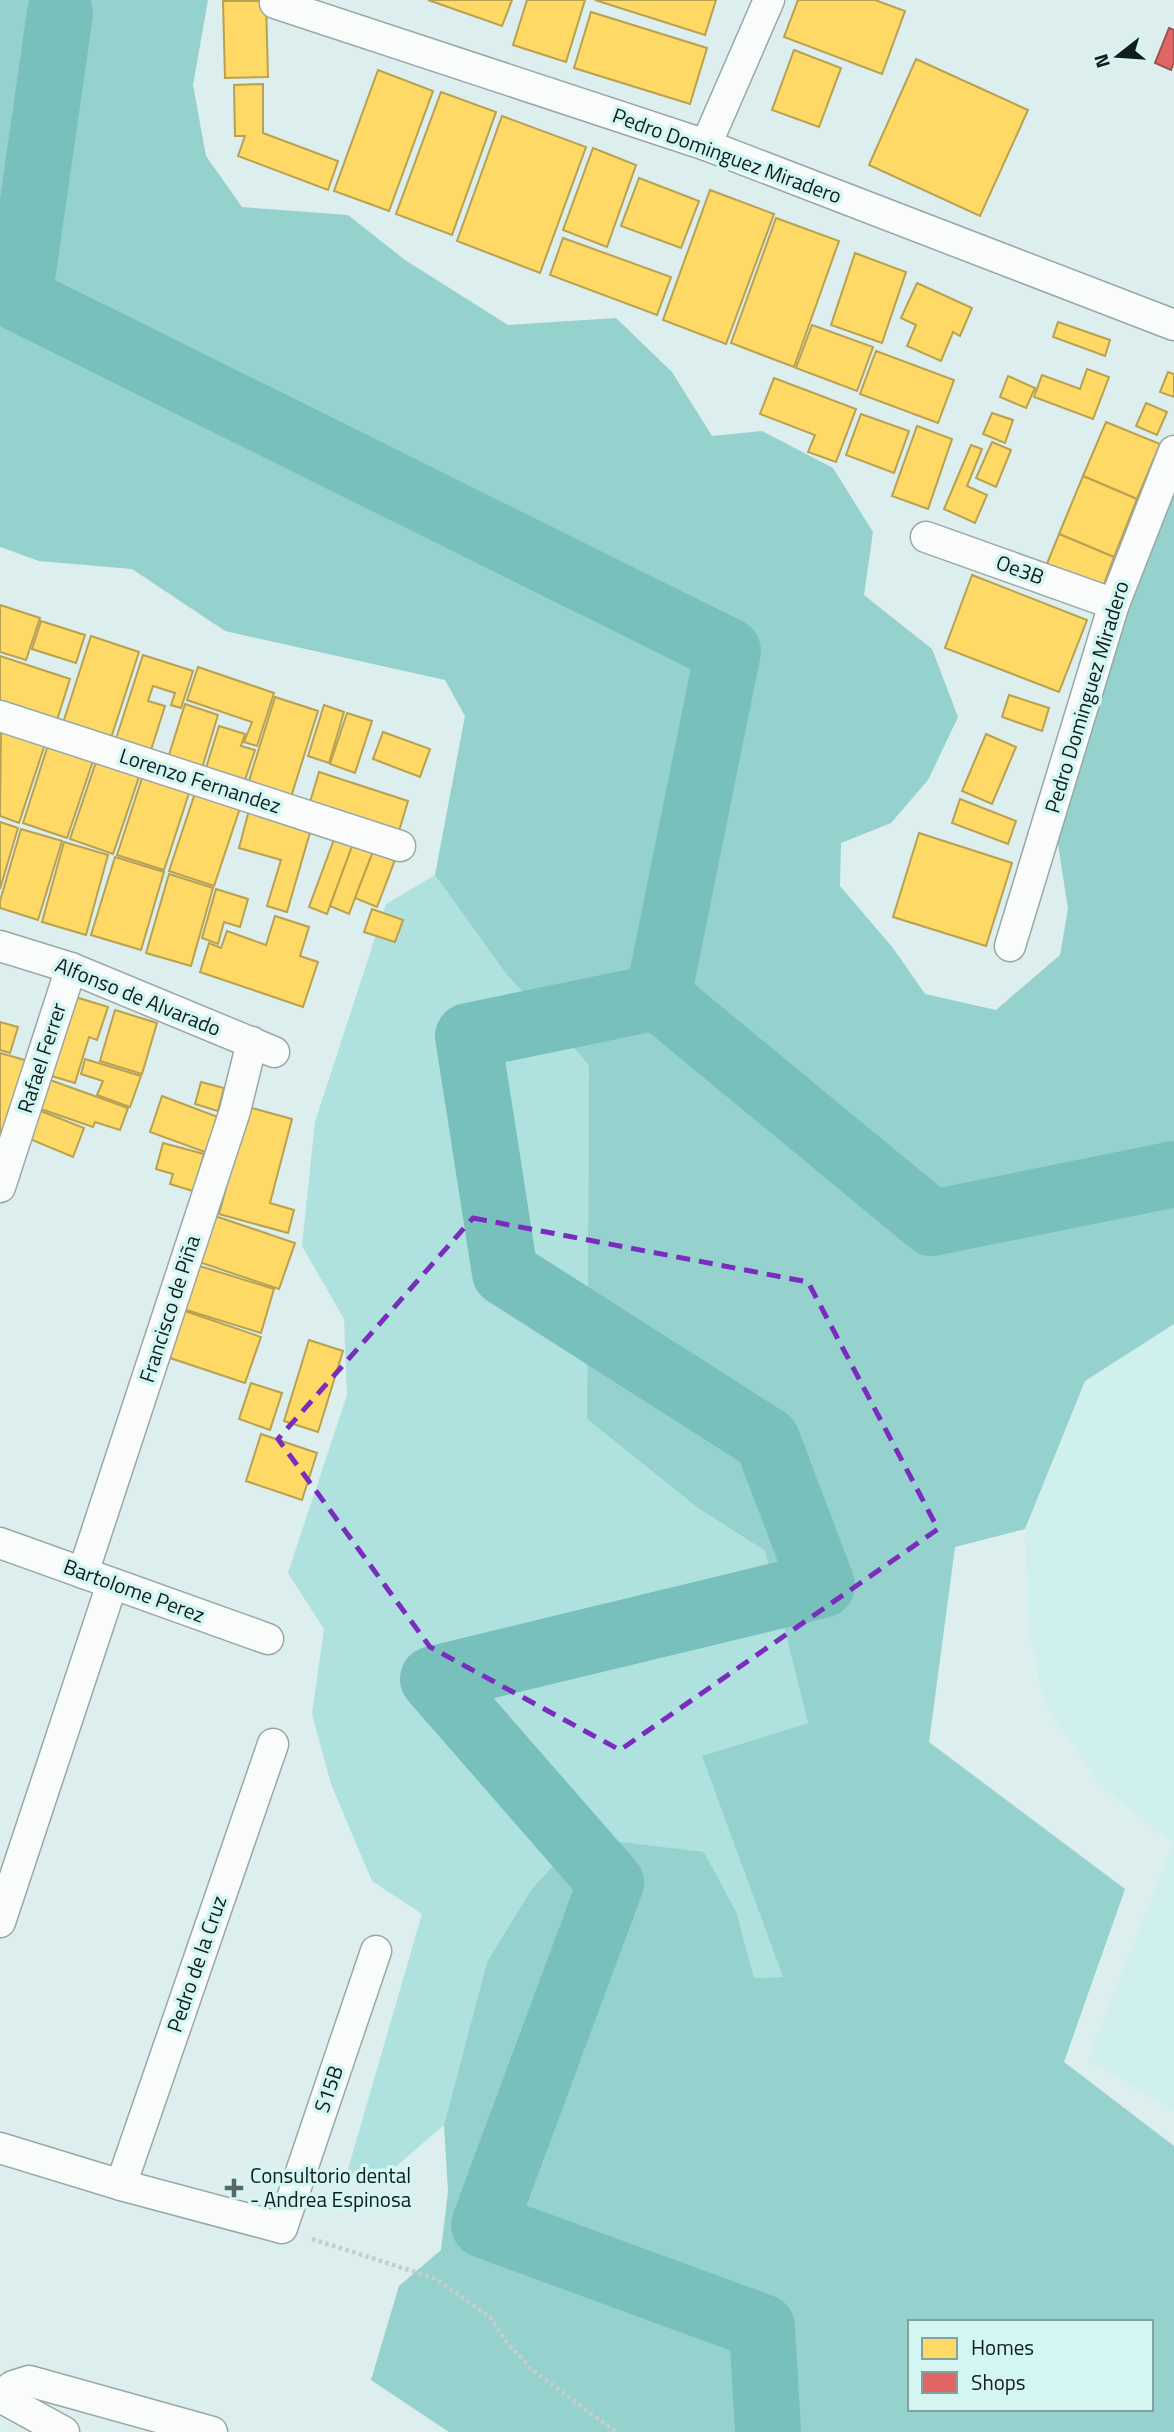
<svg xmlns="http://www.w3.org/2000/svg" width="1174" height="2432" viewBox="0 0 1174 2432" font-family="'Titillium Web',sans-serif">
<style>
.built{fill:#cff0ed}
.green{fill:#afe2de}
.forest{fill:#95d1cd;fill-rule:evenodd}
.homes{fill:#ffd966;stroke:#b8a150;stroke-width:2}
.shops{fill:#e06666;stroke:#a25050;stroke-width:2}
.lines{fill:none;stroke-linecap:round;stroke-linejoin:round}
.river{stroke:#78c0bb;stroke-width:66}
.minor-casing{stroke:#99a8a7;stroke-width:33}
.path{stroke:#c6cdcc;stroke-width:4.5;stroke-dasharray:3.5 3.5;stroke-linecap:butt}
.minor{stroke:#fafcfc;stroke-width:30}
.marked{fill:none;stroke:#7b2cbf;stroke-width:5;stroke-dasharray:14 9;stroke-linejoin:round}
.poi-dot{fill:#586766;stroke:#d4f6f3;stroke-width:2.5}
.labels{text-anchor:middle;stroke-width:7;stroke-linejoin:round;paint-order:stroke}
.street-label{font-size:21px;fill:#111e1d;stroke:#d4f6f3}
.poi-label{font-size:21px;fill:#111e1d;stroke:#d4f6f3;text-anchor:start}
</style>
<rect width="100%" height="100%" fill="#dceeed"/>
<polygon class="built" points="1174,1324 1174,2111 1088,2060 1173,1844 1101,1785 1044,1703 1029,1629 1025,1529 1085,1381"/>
<polygon class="green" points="435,875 507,975 589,1065 587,1419 698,1508 765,1551 808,1723 703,1756 783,1977 754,1978 737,1914 603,1840 560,1858 531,1890 487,1962 444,2125 378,2182 346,2176 422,1914 372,1881 331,1784 312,1714 324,1629 288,1573 347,1395 344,1319 302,1246 315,1122 386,904"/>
<path class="forest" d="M0,0h208l-15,85 13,71 36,51 106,8 57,45 103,65 108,-7 56,54 40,64 50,-5 71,37 40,64 -9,63 68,54 26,68 -30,63 -37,43 -50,20 -1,43 53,62 32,46 71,16 64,-55 8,-46 -12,-78 62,-215 56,-143v851l-89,57 -60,148 -70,18 -26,195 196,147 -61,173 110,84v286h-725l-78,-52 28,-94 42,-36 7,-59 -4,-66 43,-163 44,-72 29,-32 43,-18 101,12 33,62 17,64 29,-1 -81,-221 106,-33 -43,-172 -67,-43 -111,-89 2,-354 -82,-90 -72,-100 30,-159 -20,-36 -220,-49 -93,-62 -93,-8 -39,-14zM910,2322h241v87h-241z"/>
<g class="homes">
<polygon points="428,0 512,0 502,26"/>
<polygon points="527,0 585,0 566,62 513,45"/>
<polygon points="595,0 716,0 705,35"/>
<polygon points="798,0 875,0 905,11 882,74 784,37"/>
<polygon points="223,1 266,1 268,77 225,78"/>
<polygon points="591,12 707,48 690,104 574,68"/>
<polygon points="794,50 841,68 819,127 772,110"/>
<polygon points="916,59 1028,110 980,216 869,165"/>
<polygon points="378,70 433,91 389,211 334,191"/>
<polygon points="263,84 263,133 338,161 328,190 238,156 245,136 235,136 234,85"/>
<polygon points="441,92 496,112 452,235 396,214"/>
<polygon points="502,116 586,147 540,273 457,241"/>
<polygon points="593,148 636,165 607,247 563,230"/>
<polygon points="639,178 699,201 681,248 621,226"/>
<polygon points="710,190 774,214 726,344 663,320"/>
<polygon points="776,218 839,241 794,367 731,343"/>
<polygon points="563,238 671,277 657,315 550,275"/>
<polygon points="855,253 906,272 882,343 831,325"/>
<polygon points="917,283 972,308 960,336 953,332 941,361 907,346 916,325 901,318"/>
<polygon points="1058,322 1110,340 1105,356 1053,337"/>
<polygon points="812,325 873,347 857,391 796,368"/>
<polygon points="876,351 954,380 938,423 860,394"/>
<polygon points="1087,369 1109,377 1093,419 1034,397 1042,375 1080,389"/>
<polygon points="1168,372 1174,374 1174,397 1160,392"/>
<polygon points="1008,376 1035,388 1026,408 1000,397"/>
<polygon points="774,378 856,409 836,462 808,452 815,435 760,414"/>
<polygon points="1146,403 1167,412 1157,435 1136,426"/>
<polygon points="992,413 1013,420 1005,443 983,434"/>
<polygon points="861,414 909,431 894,473 846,455"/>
<polygon points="1106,422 1160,444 1137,499 1083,476"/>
<polygon points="917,426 952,439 928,509 892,496"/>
<polygon points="992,442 1011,450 996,487 976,478"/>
<polygon points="971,445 982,449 967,486 987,495 975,523 944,509"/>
<polygon points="1083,476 1137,499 1114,557 1059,534"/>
<polygon points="1059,534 1114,557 1101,592 1044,571"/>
<polygon points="972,575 1087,620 1059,692 945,648"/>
<polygon points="0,605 40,618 26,660 0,652"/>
<polygon points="41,621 85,635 76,663 32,649"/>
<polygon points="91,636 139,652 111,738 63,723"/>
<polygon points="143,655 193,671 181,708 171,705 175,693 153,686 148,701 165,706 151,750 116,739"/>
<polygon points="0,656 70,679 57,720 0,702"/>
<polygon points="198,667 274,693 257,746 244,742 252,722 187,700"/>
<polygon points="1009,695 1049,708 1042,731 1002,717"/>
<polygon points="275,697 318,711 291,797 248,784"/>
<polygon points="185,704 218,715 202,768 168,758"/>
<polygon points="324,705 344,712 329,763 308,756"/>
<polygon points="347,713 372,721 355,773 330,764"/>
<polygon points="219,726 245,734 241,746 255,750 244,783 205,771"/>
<polygon points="1,729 45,744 19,823 0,816"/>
<polygon points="383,732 430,749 420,777 373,759"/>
<polygon points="986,734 1016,747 992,804 962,791"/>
<polygon points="49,742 94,758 67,838 23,823"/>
<polygon points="97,759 140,774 113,854 70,839"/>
<polygon points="319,772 408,801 399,831 310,802"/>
<polygon points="143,775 190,790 164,870 117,855"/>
<polygon points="195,793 240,808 214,886 169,871"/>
<polygon points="960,799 1016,821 1008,844 952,823"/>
<polygon points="249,810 311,829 287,912 267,906 281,860 239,848"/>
<polygon points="0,822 18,828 0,889"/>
<polygon points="21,829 62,841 38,920 0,908 0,901"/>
<polygon points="919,833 1012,863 986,946 893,917"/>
<polygon points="336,834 354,841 327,914 309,907"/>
<polygon points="354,841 374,849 349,914 330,906"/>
<polygon points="64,842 108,855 86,935 42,922"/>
<polygon points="374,849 396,857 377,907 355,898"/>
<polygon points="115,857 164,872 141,950 91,935"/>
<polygon points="169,874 213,888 191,966 146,953"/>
<polygon points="216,889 248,899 240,927 224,922 218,944 202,938"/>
<polygon points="372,909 403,920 395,942 364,932"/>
<polygon points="275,916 309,927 300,956 318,962 303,1007 200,972 209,943 221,948 227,931 266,945"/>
<polygon points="72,996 108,1007 97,1040 89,1037 75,1083 48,1075"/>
<polygon points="115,1010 157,1023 142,1074 100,1061"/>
<polygon points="0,1022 18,1027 10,1053 0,1050"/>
<polygon points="0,1053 28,1061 5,1136 0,1135"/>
<polygon points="85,1059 141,1076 130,1107 97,1095 103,1081 81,1074"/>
<polygon points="50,1080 128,1108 120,1130 95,1122 93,1127 41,1109"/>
<polygon points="201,1082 224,1088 218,1111 195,1104"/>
<polygon points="162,1096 218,1117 205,1152 150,1132"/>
<polygon points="248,1107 292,1119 270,1203 294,1210 288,1233 219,1214"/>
<polygon points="36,1109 84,1128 73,1157 25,1137"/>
<polygon points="163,1143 204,1154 193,1191 170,1184 173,1174 156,1169"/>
<polygon points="215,1216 295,1243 279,1289 199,1262"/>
<polygon points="193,1264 274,1289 261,1333 180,1308"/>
<polygon points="185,1311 261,1337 245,1383 170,1358"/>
<polygon points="309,1340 343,1351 318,1432 284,1421"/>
<polygon points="251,1383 282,1393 270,1430 239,1419"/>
<polygon points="261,1434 317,1453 302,1500 246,1481"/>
</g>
<polygon class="shops" points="1169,28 1174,30 1174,62 1171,70 1155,63"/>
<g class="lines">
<g class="river">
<polyline points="60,13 19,299 728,651 658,997"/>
<polyline points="658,997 468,1036 505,1273 767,1440 822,1585 433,1679 611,1883 484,2225 762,2327 768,2432"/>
<polyline points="658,997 932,1223 1174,1174"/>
</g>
<defs>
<g id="minor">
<polyline points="275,3 706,145 1174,325"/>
<polyline points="706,145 769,0"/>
<polyline points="926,537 1114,604"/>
<polyline points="0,716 400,846"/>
<polyline points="0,946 71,968 274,1052"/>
<polyline points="1010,946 1114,604 1174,451"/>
<polyline points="0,1187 71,968"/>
<polyline points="0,1543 268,1639"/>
<polyline points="83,1573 235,1111 252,1042"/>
<polyline points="0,1922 112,1584"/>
<polyline points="0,2148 121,2185 282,2228 376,1951"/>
<polyline points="121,2185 273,1744"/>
<polyline points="0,2396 13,2386 29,2381 212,2432"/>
<polyline points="0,2397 64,2432"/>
</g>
</defs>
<use href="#minor" class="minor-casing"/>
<polyline class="path" points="312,2239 434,2278 490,2317 506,2341 531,2369 616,2432"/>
<use href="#minor" class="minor"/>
</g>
<path class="marked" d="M473,1218l335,64 130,247 -318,221 -190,-103 -152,-208z"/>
<path class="poi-dot" d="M230.5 2177.5h7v7h7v7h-7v7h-7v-7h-7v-7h7z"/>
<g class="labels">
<g class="street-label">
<text transform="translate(727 156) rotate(20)" y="7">Pedro Dominguez Miradero</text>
<text transform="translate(1020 570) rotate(20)" y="7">Oe3B</text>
<text transform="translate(1087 697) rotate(-73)" y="7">Pedro Dominguez Miradero</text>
<text transform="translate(200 781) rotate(18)" y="7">Lorenzo Fernandez</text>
<text transform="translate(138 997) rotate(22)" y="7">Alfonso de Alvarado</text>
<text transform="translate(42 1058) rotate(-72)" y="7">Rafael Ferrer</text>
<text transform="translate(170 1309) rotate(-72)" y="7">Francisco de Piña</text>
<text transform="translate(134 1591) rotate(20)" y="7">Bartolome Perez</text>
<text transform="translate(197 1964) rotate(-71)" y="7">Pedro de la Cruz</text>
<text transform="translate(329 2089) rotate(-71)" y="7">S15B</text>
</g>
<g class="poi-label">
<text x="250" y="2183">Consultorio dental<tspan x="250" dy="24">- Andrea Espinosa</tspan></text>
</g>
</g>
<rect x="908" y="2320" width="245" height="91" fill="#d4f6f3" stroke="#86a09d" stroke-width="2"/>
<rect x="922" y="2338" width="35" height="21" fill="#ffd966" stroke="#86a09d" stroke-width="2"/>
<text x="971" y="2355" font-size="21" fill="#111e1d">Homes</text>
<rect x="922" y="2372" width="35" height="21" fill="#e06666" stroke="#86a09d" stroke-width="2"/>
<text x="971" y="2390" font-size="21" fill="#111e1d">Shops</text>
<g transform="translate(1118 56) rotate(253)" stroke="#d4f6f3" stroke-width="5" paint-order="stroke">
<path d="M0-5L12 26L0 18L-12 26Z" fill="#111e1d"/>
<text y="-10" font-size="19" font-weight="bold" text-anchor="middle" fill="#111e1d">N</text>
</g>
</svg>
